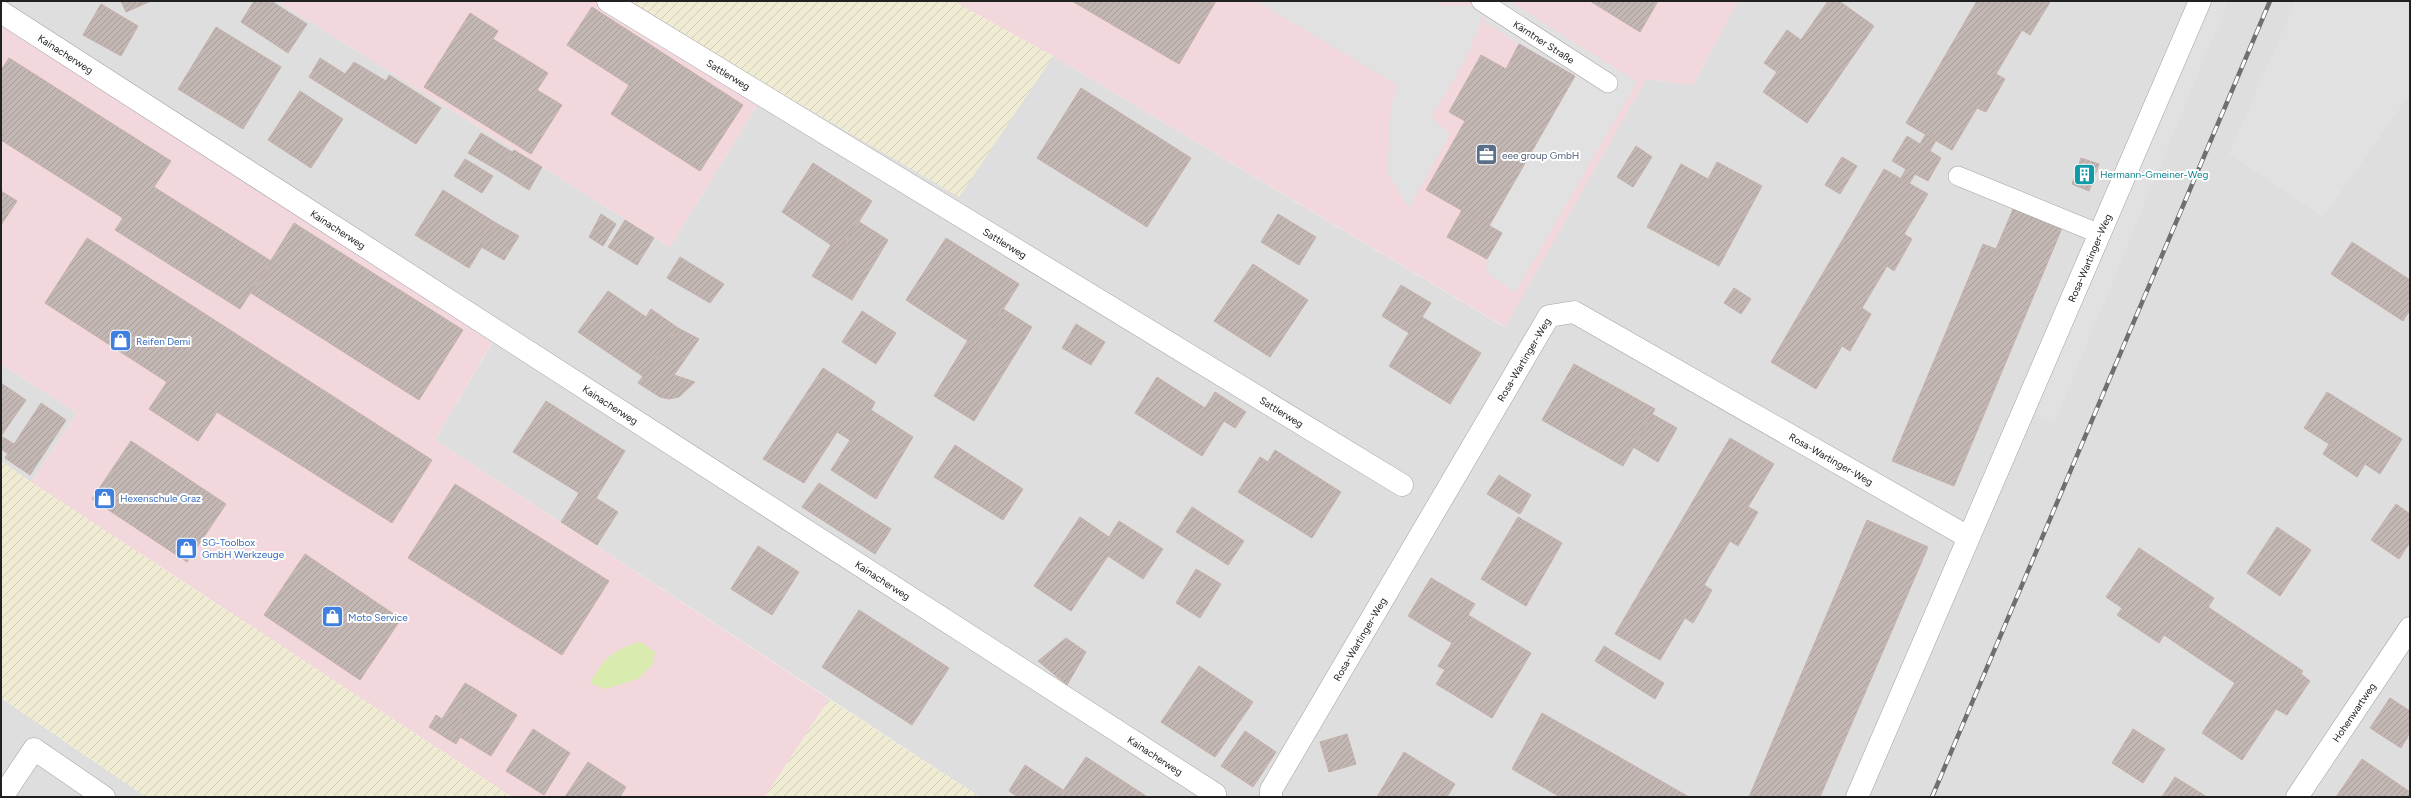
<svg xmlns="http://www.w3.org/2000/svg" width="2411" height="798" viewBox="0 0 2411 798" font-family="Figtree,sans-serif">
<style>
.residential{fill:#dfdedf}
.commercial{fill:#f2d8dd}
.farmland{fill:url(#farmland-furrows)}
.grass{fill:#daebaf}
.parking{fill:#e1e1e1}
.building{fill:url(#building-hatch);stroke:#c4b0aa}
.lines{fill:none;stroke-linecap:round;stroke-linejoin:round}
.lane-casing{stroke:#a2a2a2;stroke-width:20}
.street-casing{stroke:#a2a2a2;stroke-width:23}
.lane{stroke:#fff;stroke-width:19}
.street{stroke:#fff;stroke-width:22}
.rail-casing{stroke:#6f6f6f;stroke-width:4.5}
.rail{stroke:#fff;stroke-width:3;stroke-dasharray:9;stroke-linecap:butt}
.labels{text-anchor:middle;stroke-width:4;stroke-linejoin:round;paint-order:stroke}
.street-label{font-size:10px;fill:#212121;stroke:#fff}
.service-label{font-size:10px;fill:#4e5e75;stroke:#fff;text-anchor:start}
.culture-label{font-size:10px;fill:#0d838f;stroke:#fff;text-anchor:start}
.shop-label{font-size:10px;fill:#366cbe;stroke:#fff;text-anchor:start}
</style>
<defs>
<pattern id="farmland-furrows" width="10" height="10" patternUnits="userSpaceOnUse"><rect width="10" height="10" fill="#f0ecd4"/><path d="M-1 1l2-2M0 10L10 0M9 11l2-2" fill="none" stroke="#cecab6"/></pattern>
<pattern id="building-hatch" width="6" height="6" patternUnits="userSpaceOnUse"><rect width="6" height="6" fill="#c3b7b4"/><path d="M-1 1l2-2M0 6l6-6M5 7l2-2" fill="none" stroke="#a79d9a"/></pattern>
</defs>
<rect width="100%" height="100%" fill="#f2ece8"/>
<g class="residential">
<polygon points="1,1 277,1 670,247 769,86 959,196 1053,56 1504,327 1646,79 1693,85 1738,1 2410,1 2410,797 980,797 435,440 498,333 1,12"/>
<polygon points="1,364 77,413 31,482 1,461"/>
<polygon points="1,698 146,797 1,797"/>
</g>
<g class="commercial">
<polygon points="277,1 631,1 769,86 670,247"/>
<polygon points="953,1 1738,1 1693,85 1646,79 1505,327 1053,56"/>
<polygon points="1,12 498,332 435,440 829,699 765,797 512,797 31,482 77,413 1,364"/>
</g>
<g class="farmland">
<polygon points="631,1 953,1 1053,56 959,197 769,86"/>
<polygon points="1,461 31,482 512,797 146,797 1,698"/>
<polygon points="829,699 980,797 765,797"/>
</g>
<path class="grass" d="M641,642l14,10 -2,12 -15,15 -33,10 -15,-6c13,-24 23,-34 51,-41z"/>
<g class="parking">
<polygon points="1256,1 1433,1 1443,6 1488,5 1464,62 1431,118 1450,134 1409,208 1387,172 1391,106 1397,85"/>
<polygon points="1496,1 1509,1 1637,82 1515,293 1486,272 1487,259 1502,233 1489,226 1575,76 1519,45 1484,21"/>
<polygon points="2200,1 2228,1 2055,422 2023,409"/>
<polygon points="2296,1 2410,1 2410,94 2323,217 2229,154"/>
</g>
<g class="building">
<polygon points="121,1 151,1 126,12"/>
<polygon points="254,1 271,1 307,24 288,53 241,22"/>
<polygon points="1072,1 1216,1 1179,64"/>
<polygon points="1590,1 1658,1 1640,32"/>
<polygon points="1828,1 1839,1 1874,26 1807,123 1763,92 1777,72 1764,63 1787,30 1801,40"/>
<polygon points="1977,1 2050,2 2030,35 2022,30 1996,74 2005,79 1986,112 1977,108 1952,150 1906,123"/>
<polygon points="101,4 138,26 121,56 83,35"/>
<polygon points="592,7 743,105 700,171 611,114 629,85 567,45"/>
<polygon points="470,13 498,31 493,39 548,73 537,90 562,105 531,154 424,87"/>
<polygon points="216,27 281,67 243,129 178,89"/>
<polygon points="1519,44 1575,76 1489,226 1426,190 1465,121 1449,112 1481,55 1506,69"/>
<polygon points="9,58 171,161 154,187 271,261 240,309 115,230 123,218 1,140 1,70"/>
<polygon points="320,58 345,74 354,62 386,81 389,75 441,108 416,144 309,77"/>
<polygon points="1081,88 1191,158 1147,227 1037,158"/>
<polygon points="300,91 343,119 311,168 268,140"/>
<polygon points="481,133 512,152 499,171 468,153"/>
<polygon points="1926,134 1936,140 1930,151 1941,158 1928,181 1915,174 1909,184 1901,178 1906,169 1892,161 1907,136 1920,144"/>
<polygon points="1636,146 1652,157 1633,187 1617,177"/>
<polygon points="514,150 542,167 529,190 499,171"/>
<polygon points="1842,157 1857,166 1840,194 1825,185"/>
<polygon points="2081,158 2099,164 2089,191 2072,184"/>
<polygon points="465,159 493,176 482,193 454,176"/>
<polygon points="1717,162 1762,186 1719,266 1647,227 1681,164 1708,179"/>
<polygon points="813,163 872,201 840,251 782,212"/>
<polygon points="1884,169 1928,194 1904,234 1912,239 1894,271 1887,266 1862,308 1871,314 1850,351 1842,346 1816,389 1771,362"/>
<polygon points="443,190 496,223 469,268 415,235"/>
<polygon points="1,191 17,201 1,225"/>
<polygon points="2014,207 2062,228 1954,486 1892,461 1983,244 1996,249"/>
<polygon points="1462,210 1502,233 1487,259 1447,237"/>
<polygon points="601,214 616,224 603,246 589,237"/>
<polygon points="1278,214 1316,237 1299,265 1261,242"/>
<polygon points="625,220 654,238 637,265 608,247"/>
<polygon points="858,221 888,240 852,300 812,276 831,245 840,251"/>
<polygon points="294,223 463,330 419,400 251,293"/>
<polygon points="496,223 519,236 504,260 481,247"/>
<polygon points="87,238 432,460 392,523 217,412 198,441 149,409 167,382 45,303"/>
<polygon points="946,238 1019,284 979,348 906,300"/>
<polygon points="2352,242 2410,280 2410,310 2403,321 2331,274"/>
<polygon points="680,257 724,284 710,303 667,278"/>
<polygon points="1253,264 1308,300 1270,357 1214,321"/>
<polygon points="1401,285 1431,303 1422,317 1481,353 1450,404 1389,366 1409,333 1382,316"/>
<polygon points="1734,288 1751,299 1741,314 1724,303"/>
<polygon points="608,291 646,317 651,309 678,328 644,377 578,332"/>
<polygon points="1003,309 1032,327 974,421 934,396 968,340 979,348"/>
<polygon points="862,311 896,333 876,364 842,342"/>
<polygon points="1076,324 1105,342 1091,365 1062,348"/>
<polygon points="678,328 699,339 674,375 695,382 679,397 669,399 660,397 638,383"/>
<polygon points="1574,364 1655,409 1623,466 1542,420"/>
<polygon points="823,368 875,402 871,410 913,437 876,499 831,470 850,440 837,432 804,483 763,459"/>
<polygon points="1157,377 1205,408 1215,392 1246,412 1235,428 1224,421 1202,456 1135,413"/>
<polygon points="1,383 26,400 1,436 14,444 8,454 1,449"/>
<polygon points="2327,392 2402,439 2380,474 2365,464 2357,477 2323,454 2329,444 2304,428"/>
<polygon points="546,401 625,451 596,498 618,512 597,545 561,522 579,493 513,452"/>
<polygon points="41,403 66,420 30,475 5,458"/>
<polygon points="1652,414 1677,428 1658,462 1633,447"/>
<polygon points="1730,438 1774,464 1748,507 1758,512 1738,546 1730,541 1704,585 1712,590 1693,623 1685,618 1660,660 1615,634"/>
<polygon points="131,441 226,504 187,562 92,499"/>
<polygon points="955,445 1023,489 1003,520 934,477"/>
<polygon points="1275,450 1341,492 1312,538 1238,492 1260,457 1268,462"/>
<polygon points="1499,475 1531,495 1520,514 1487,494"/>
<polygon points="819,483 891,529 875,554 802,507"/>
<polygon points="455,484 609,581 562,655 408,558"/>
<polygon points="2396,504 2410,514 2410,542 2399,559 2371,540"/>
<polygon points="1192,507 1244,541 1228,565 1176,532"/>
<polygon points="1080,517 1109,537 1119,521 1163,549 1143,579 1108,556 1071,611 1034,586"/>
<polygon points="1518,517 1562,543 1526,606 1481,579"/>
<polygon points="1867,520 1928,547 1820,797 1749,797"/>
<polygon points="2277,527 2311,550 2280,596 2247,573"/>
<polygon points="758,546 799,572 772,615 731,589"/>
<polygon points="2139,548 2214,598 2208,607 2303,671 2301,674 2310,681 2287,715 2276,709 2242,760 2202,733 2235,683 2164,635 2159,643 2117,615 2122,608 2106,597"/>
<polygon points="305,554 401,619 360,680 264,615"/>
<polygon points="1196,569 1221,584 1200,618 1176,603"/>
<polygon points="1431,578 1475,604 1468,615 1531,653 1492,718 1436,684 1445,670 1438,666 1452,643 1408,616"/>
<polygon points="859,610 949,668 912,725 822,667"/>
<polygon points="1066,638 1086,652 1067,685 1038,661"/>
<polygon points="1604,646 1664,683 1655,699 1595,661"/>
<polygon points="1199,666 1253,702 1215,757 1161,722"/>
<polygon points="465,683 477,690 446,738 429,727 436,715 442,719"/>
<polygon points="477,690 517,715 491,756 460,737 456,744 446,738"/>
<polygon points="2390,698 2410,711 2410,733 2401,748 2370,728"/>
<polygon points="1542,713 1689,797 1560,797 1512,769"/>
<polygon points="533,729 570,753 544,795 506,771"/>
<polygon points="2133,729 2165,749 2143,783 2112,763"/>
<polygon points="1245,731 1276,752 1253,787 1221,766"/>
<polygon points="1347,734 1356,764 1329,772 1320,742"/>
<polygon points="1404,752 1455,784 1447,797 1377,797"/>
<polygon points="1086,757 1146,796 1145,797 1059,797"/>
<polygon points="2362,759 2410,792 2410,797 2336,797"/>
<polygon points="588,762 626,787 620,797 565,797"/>
<polygon points="1025,765 1063,790 1059,797 1018,797 1009,791"/>
<polygon points="2175,777 2207,797 2162,797"/>
</g>
<g class="lines">
<defs>
<g id="lane">
<path id="s1" d="M1481,1l127,82"/>
<polyline points="1958,176 2100,234"/>
</g>
<g id="street">
<path id="s2" d="M608,1l794,484"/>
<path id="s3" d="M1,12l1214,782"/>
<polyline points="2,797 34,749 104,797"/>
<path id="s4" d="M1271,797v-7l278,-474 25,-4 394,225"/>
<path id="s5" d="M1857,797l343,-796"/>
<path id="s6" d="M2297,797l113,-169"/>
</g>
</defs>
<use href="#lane" class="lane-casing"/>
<use href="#street" class="street-casing"/>
<use href="#lane" class="lane"/>
<use href="#street" class="street"/>
<defs>
<polyline id="rail" points="1932,797 2270,1"/>
</defs>
<use href="#rail" class="rail-casing"/>
<use href="#rail" class="rail"/>
</g>
<defs>
<symbol id="office-square" viewBox="-11 -11 22 22"><rect x="-9" y="-9" width="18" height="18" rx="4" fill="#5c6f8a" stroke="#fff"/><path d="M-6-3h4V-5.5h4V-3h4V5H-6ZM-1-4.5V-3h2v-1.5ZM-6 0V1H6V0Z" fill="#fff"/></symbol>
<symbol id="building-square" viewBox="-11 -11 22 22"><rect x="-9" y="-9" width="18" height="18" rx="4" fill="#0f9aa8" stroke="#fff"/><path d="M-4-6H4V6H1V3H-1V6H-4ZM-2.5-4.3h1.7v1.8h-1.7ZM.8-4.3h1.7v1.8H.8ZM-2.5-1h1.7V.8h-1.7ZM.8-1h1.7V.8H.8Z" fill="#fff"/></symbol>
<symbol id="shop-square" viewBox="-11 -11 22 22"><rect x="-9" y="-9" width="18" height="18" rx="4" fill="#3f7fe0" stroke="#fff"/><path d="M-5-2.5h2.3a2.7 3.5 0 0 1 5.4 0H5L5.5 6h-11ZM-1.5-2.5h3a1.5 2.3 0 0 0-3 0Z" fill="#fff"/></symbol>
</defs>
<g fill-rule="evenodd">
<use href="#office-square" x="1474" y="142" width="25" height="25"/>
<use href="#building-square" x="2072" y="162" width="25" height="25"/>
<use href="#shop-square" x="108" y="328" width="25" height="25"/>
<use href="#shop-square" x="92" y="486" width="25" height="25"/>
<use href="#shop-square" x="174" y="536" width="25" height="25"/>
<use href="#shop-square" x="320" y="604" width="25" height="25"/>
</g>
<g class="labels">
<g class="street-label">
<text dy="4" stroke="none"><textPath href="#s1" startOffset="75">Kärntner Straße</textPath></text>
<text dy="4" stroke="none"><textPath href="#s3" startOffset="77">Kainacherweg</textPath></text>
<text dy="4" stroke="none"><textPath href="#s2" startOffset="141">Sattlerweg</textPath></text>
<text dy="4" stroke="none"><textPath href="#s3" startOffset="401">Kainacherweg</textPath></text>
<text dy="4" stroke="none"><textPath href="#s2" startOffset="465">Sattlerweg</textPath></text>
<text dy="4" stroke="none"><textPath href="#s5" startOffset="587">Rosa-Wartinger-Weg</textPath></text>
<text dy="4" stroke="none"><textPath href="#s4" startOffset="506">Rosa-Wartinger-Weg</textPath></text>
<text dy="4" stroke="none"><textPath href="#s3" startOffset="725">Kainacherweg</textPath></text>
<text dy="4" stroke="none"><textPath href="#s2" startOffset="789">Sattlerweg</textPath></text>
<text dy="4" stroke="none"><textPath href="#s4" startOffset="878">Rosa-Wartinger-Weg</textPath></text>
<text dy="4" stroke="none"><textPath href="#s3" startOffset="1049">Kainacherweg</textPath></text>
<text dy="4" stroke="none"><textPath href="#s4" startOffset="182">Rosa-Wartinger-Weg</textPath></text>
<text dy="4" stroke="none"><textPath href="#s6" startOffset="102">Hohenwartweg</textPath></text>
<text dy="4" stroke="none"><textPath href="#s3" startOffset="1373">Kainacherweg</textPath></text>
</g>
<g class="service-label">
<text x="1502" y="159">eee group GmbH</text>
</g>
<g class="culture-label">
<text x="2100" y="178">Hermann-Gmeiner-Weg</text>
</g>
<g class="shop-label">
<text x="136" y="345">Reifen Demi</text>
<text x="120" y="502">Hexenschule Graz</text>
<text x="202" y="546">SG-Toolbox<tspan x="202" dy="12">GmbH Werkzeuge</tspan></text>
<text x="348" y="621">Moto Service</text>
</g>
</g>
<rect width="2411" height="798" fill="none" stroke="#212121" stroke-width="4"/>
</svg>
